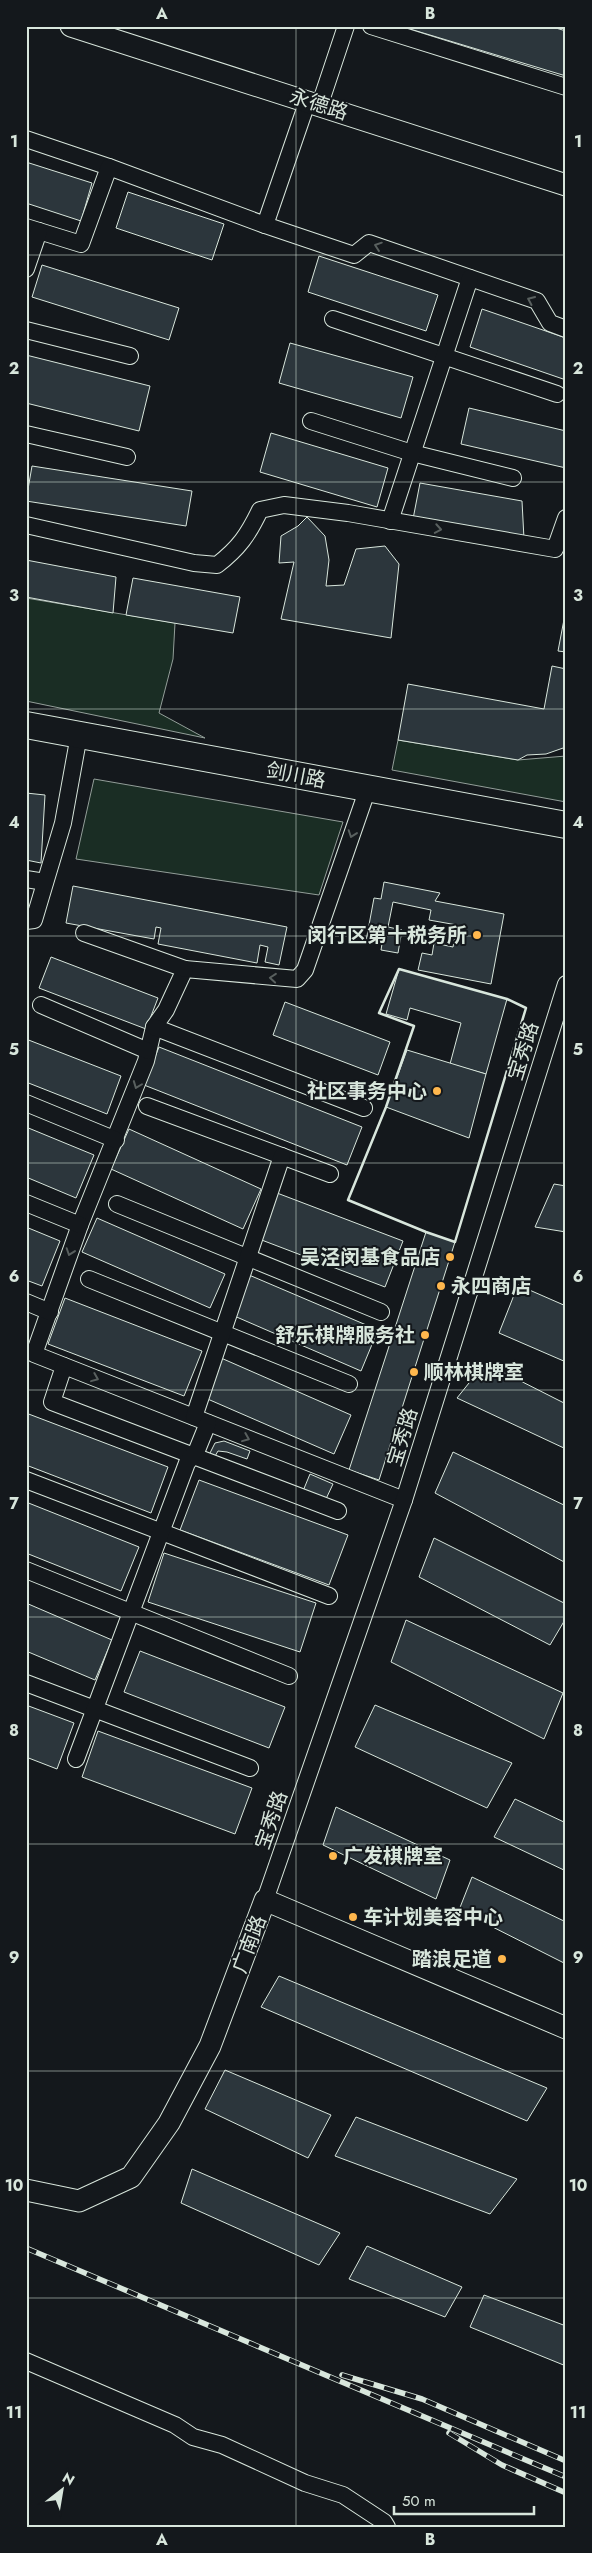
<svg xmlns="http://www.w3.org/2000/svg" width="592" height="2553" viewBox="0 0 592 2553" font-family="Jost,'Noto Sans SC',sans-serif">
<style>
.green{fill:#1a2d24;stroke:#939e99}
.building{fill:#2c363c;stroke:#d8e6dc}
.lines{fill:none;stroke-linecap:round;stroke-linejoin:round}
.minor-casing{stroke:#d8e6dc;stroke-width:18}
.tertiary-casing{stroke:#d8e6dc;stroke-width:23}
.primary-casing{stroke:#d8e6dc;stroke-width:28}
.minor{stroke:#14181c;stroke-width:16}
.tertiary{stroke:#14181c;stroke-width:21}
.primary{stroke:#14181c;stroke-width:26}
.rail-casing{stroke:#d8e6dc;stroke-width:5.5}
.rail{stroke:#14181c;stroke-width:4;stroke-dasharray:11;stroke-linecap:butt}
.wall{stroke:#d8e6dc;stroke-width:2.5}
.oneway{stroke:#59605f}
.grid{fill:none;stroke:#d8e6dc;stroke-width:1;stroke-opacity:0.55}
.poi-dot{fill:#ffb74d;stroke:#14181c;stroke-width:2}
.labels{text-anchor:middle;stroke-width:4;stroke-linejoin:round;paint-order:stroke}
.street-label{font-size:20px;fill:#d8e6dc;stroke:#14181c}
.poi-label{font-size:20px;font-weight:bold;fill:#d8e6dc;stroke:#14181c;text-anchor:end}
.neatline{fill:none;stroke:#d8e6dc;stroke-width:2}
.grid-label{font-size:16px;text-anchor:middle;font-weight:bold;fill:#d8e6dc}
</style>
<rect width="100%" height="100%" fill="#14181c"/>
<g class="green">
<polygon points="26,598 175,623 173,659 159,713 205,738 26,701"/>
<polygon points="398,740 518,760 566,756 566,802 392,770"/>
<polygon points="94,779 343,822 319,895 76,859"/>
</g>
<g class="building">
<polygon points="400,26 549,26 566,31 566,76"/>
<polygon points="26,162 92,183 81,221 26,203"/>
<polygon points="128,192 224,224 212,260 116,228"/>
<polygon points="319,256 438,295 426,331 308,292"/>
<polygon points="42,265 179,308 169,340 32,297"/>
<polygon points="482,309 566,338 566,380 470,347"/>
<polygon points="290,343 413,377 401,418 279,383"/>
<polygon points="26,355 150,386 139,431 26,403"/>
<polygon points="469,408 566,431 566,468 461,444"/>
<polygon points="271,433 388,468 377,507 260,472"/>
<polygon points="32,466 192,491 186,526 26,501"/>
<polygon points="420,483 522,501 524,539 413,519"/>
<polygon points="307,517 325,536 329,560 326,586 344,585 356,549 385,546 399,564 391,638 281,619 294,562 279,563 281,536 298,526"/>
<polygon points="26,560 116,577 113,613 26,597"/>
<polygon points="133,578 240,597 233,633 126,615"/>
<polygon points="566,609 566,652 558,651"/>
<polygon points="552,666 566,669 566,747 546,754 527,755 518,760 398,740 408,684 544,709"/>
<polygon points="26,793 45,795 41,863 26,860"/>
<polygon points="384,882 440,893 435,901 504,914 491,984 418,970 422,953 432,955 434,943 453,947 457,925 429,920 431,910 393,902 388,927 402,930 398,953 381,950 382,944 366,941 374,898 381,899"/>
<polygon points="73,886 287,927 279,965 265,962 268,947 260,945 257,963 158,944 161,928 156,927 154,939 66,923"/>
<polygon points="51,957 158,998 146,1029 39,988"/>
<polygon points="399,969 507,999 486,1074 450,1064 461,1023 410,1008 407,1020 386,1014"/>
<polygon points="285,1002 390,1042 378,1075 273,1035"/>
<polygon points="26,1039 121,1076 107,1114 26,1082"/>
<polygon points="159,1047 362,1127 347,1165 144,1085"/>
<polygon points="407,1050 486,1074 469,1138 386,1107"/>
<polygon points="26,1127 94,1155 76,1198 26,1177"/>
<polygon points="129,1129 261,1189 243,1229 111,1169"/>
<polygon points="554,1184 566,1186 566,1232 535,1227"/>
<polygon points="277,1193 403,1241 385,1287 259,1239"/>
<polygon points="97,1218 225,1274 210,1308 82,1252"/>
<polygon points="26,1227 60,1241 42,1286 26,1280"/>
<polygon points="426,1232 455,1242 379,1480 349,1470"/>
<polygon points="249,1275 378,1330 361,1371 232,1315"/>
<polygon points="518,1285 566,1306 566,1362 499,1333"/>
<polygon points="65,1298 202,1351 184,1396 48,1344"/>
<polygon points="221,1358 351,1415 334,1454 203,1397"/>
<polygon points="485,1363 566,1404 566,1449 457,1398"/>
<polygon points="26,1413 168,1467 151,1513 26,1465"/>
<polygon points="224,1441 250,1451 247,1459 227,1452 218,1451 214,1458 209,1455 215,1443"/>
<polygon points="453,1452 566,1506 566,1563 435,1493"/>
<polygon points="310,1474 333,1484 325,1501 303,1491"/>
<polygon points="199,1480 348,1535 329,1585 180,1530"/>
<polygon points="26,1502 139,1547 121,1591 26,1553"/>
<polygon points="434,1538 566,1604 566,1618 550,1645 419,1577"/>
<polygon points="164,1553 316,1603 300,1652 148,1602"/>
<polygon points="26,1603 112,1640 95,1680 26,1651"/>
<polygon points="406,1620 563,1693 544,1739 391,1662"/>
<polygon points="140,1651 285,1707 269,1748 124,1692"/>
<polygon points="26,1705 74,1723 57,1769 26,1757"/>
<polygon points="375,1705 512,1763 487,1808 355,1747"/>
<polygon points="98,1731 252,1788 235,1834 82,1777"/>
<polygon points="515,1799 566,1823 566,1871 494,1837"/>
<polygon points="336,1807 450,1860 436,1899 323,1845"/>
<polygon points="472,1877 566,1922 566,1964 459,1910"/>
<polygon points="279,1976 547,2088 527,2121 261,2007"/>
<polygon points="225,2070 331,2115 308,2158 205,2109"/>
<polygon points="356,2117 517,2179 490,2214 335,2156"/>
<polygon points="192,2169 340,2233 319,2265 181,2203"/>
<polygon points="367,2246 462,2287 445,2317 349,2279"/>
<polygon points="484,2295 566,2326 566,2366 470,2327"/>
</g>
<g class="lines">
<defs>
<g id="minor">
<polyline points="371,26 566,87"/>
<polyline points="320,104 346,26"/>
<polyline points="26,139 109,167"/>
<polyline points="265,225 354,255 369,243 537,301 550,323 566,329"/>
<polyline points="26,227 81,244 109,167 265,225 308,100"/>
<polyline points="26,269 39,231"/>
<polyline points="333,319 557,394"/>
<polyline points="26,330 130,356"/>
<polyline points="311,421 412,453 513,478"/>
<polyline points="26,434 127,457"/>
<polyline points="390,521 470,278"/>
<path d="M26,525l168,38 23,2c22,-17 31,-30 43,-55l24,-5 64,8 207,36 11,-31"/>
<polyline points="368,788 305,970 297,979 185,969 166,1010 154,1027 146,1061 80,1225 34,1354 404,1500"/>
<polyline points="26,879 45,882"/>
<polyline points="26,921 34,920 63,823 79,735"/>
<polyline points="84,933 185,969"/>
<polyline points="41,1005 148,1051"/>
<polyline points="154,1027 364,1108"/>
<polyline points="26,1103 116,1140"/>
<polyline points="147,1106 330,1174"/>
<polyline points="26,1203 80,1225"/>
<polyline points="117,1204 381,1312"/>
<polyline points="89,1279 349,1384"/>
<polyline points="26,1302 50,1312"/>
<polyline points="64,1366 52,1402 338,1511"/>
<polyline points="194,1417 282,1156"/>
<polyline points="26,1480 329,1596"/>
<polyline points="26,1570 289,1676"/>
<polyline points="26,1683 250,1768"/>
<polyline points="76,1759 187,1463 197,1450 208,1423"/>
<polyline points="265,1900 404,1500 566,984"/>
<polyline points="26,2361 175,2425 193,2437 222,2445 305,2483 343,2495 384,2522 387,2527"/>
</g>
<g id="tertiary">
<polyline points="71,26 566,185"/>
<polyline points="26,2190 79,2201 131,2177 169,2123 210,2046 265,1900 566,2028"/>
</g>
<polyline id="primary" points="26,725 566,825"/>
</defs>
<use href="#minor" class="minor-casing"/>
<use href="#tertiary" class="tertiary-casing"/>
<use href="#primary" class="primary-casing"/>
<use href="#minor" class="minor"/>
<use href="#tertiary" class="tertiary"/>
<use href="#primary" class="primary"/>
<defs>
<g id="rail">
<polyline points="26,2248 566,2477"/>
<polyline points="342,2375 422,2399 566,2461"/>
<polyline points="449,2433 502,2465 566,2493"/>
</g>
</defs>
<use href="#rail" class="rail-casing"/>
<use href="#rail" class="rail"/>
<polygon class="wall" points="399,969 507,999 526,1008 455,1242 426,1232 348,1200 386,1107 414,1026 379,1013"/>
</g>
<defs><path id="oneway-chevron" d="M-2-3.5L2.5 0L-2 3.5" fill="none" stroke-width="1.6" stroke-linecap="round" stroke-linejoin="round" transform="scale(1.25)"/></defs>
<g class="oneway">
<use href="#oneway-chevron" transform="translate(378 246) rotate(-161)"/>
<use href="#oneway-chevron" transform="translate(531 300) rotate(-156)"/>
<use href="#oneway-chevron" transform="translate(438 529) rotate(10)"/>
<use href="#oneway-chevron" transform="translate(352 834) rotate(109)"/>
<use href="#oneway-chevron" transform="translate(273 978) rotate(-175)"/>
<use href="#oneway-chevron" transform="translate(137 1085) rotate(111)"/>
<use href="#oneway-chevron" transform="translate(70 1252) rotate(109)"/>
<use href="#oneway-chevron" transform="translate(95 1378) rotate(22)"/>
<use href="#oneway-chevron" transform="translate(246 1438) rotate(22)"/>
</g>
<path class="grid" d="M296,26v2501M26,255h540M26,482h540M26,709h540M26,936h540M26,1163h540M26,1390h540M26,1617h540M26,1844h540M26,2071h540M26,2298h540"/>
<g class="poi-dot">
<circle cx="477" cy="935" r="5"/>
<circle cx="437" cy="1091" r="5"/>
<circle cx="450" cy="1257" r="5"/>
<circle cx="441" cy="1286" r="5"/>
<circle cx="425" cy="1335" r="5"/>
<circle cx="414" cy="1372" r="5"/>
<circle cx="333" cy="1856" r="5"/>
<circle cx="353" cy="1917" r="5"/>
<circle cx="502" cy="1959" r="5"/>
</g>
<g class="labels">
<g class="street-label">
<text transform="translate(319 104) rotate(18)" y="7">永德路</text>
<text transform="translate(296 775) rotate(11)" y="7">剑川路</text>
<text transform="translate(523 1051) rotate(-73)" y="7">宝秀路</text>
<text transform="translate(402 1437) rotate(-73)" y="7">宝秀路</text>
<text transform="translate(271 1820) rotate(-71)" y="7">宝秀路</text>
<text transform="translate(249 1944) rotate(-69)" y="7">广南路</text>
</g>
<g class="poi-label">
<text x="467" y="942">闵行区第十税务所</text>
<text x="427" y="1098">社区事务中心</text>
<text x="440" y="1264">吴泾闵基食品店</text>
<text x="451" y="1293" text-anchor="start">永四商店</text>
<text x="415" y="1342">舒乐棋牌服务社</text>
<text x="424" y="1379" text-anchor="start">顺林棋牌室</text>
<text x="343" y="1863" text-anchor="start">广发棋牌室</text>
<text x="363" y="1924" text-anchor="start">车计划美容中心</text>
<text x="492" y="1966">踏浪足道</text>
</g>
</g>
<rect width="592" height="2553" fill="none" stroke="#14181c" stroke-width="55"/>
<g transform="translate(62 2490) rotate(31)" stroke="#14181c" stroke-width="4" paint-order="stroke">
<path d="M0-4L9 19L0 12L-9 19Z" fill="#d8e6dc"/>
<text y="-8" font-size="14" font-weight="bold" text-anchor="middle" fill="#d8e6dc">N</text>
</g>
<path d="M394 2506v8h140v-8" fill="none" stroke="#d8e6dc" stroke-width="2.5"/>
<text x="402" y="2506" font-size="15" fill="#d8e6dc" stroke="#14181c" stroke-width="4" paint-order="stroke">50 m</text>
<rect x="28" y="28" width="536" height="2498" class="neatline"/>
<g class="grid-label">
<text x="162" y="19">A</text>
<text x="430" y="19">B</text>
<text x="14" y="147">1</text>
<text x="578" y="147">1</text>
<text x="14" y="374">2</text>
<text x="578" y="374">2</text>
<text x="14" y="601">3</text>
<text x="578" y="601">3</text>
<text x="14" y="828">4</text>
<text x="578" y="828">4</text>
<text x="14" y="1055">5</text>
<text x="578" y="1055">5</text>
<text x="14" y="1282">6</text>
<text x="578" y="1282">6</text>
<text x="14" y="1509">7</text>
<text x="578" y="1509">7</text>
<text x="14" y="1736">8</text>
<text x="578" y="1736">8</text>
<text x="14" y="1963">9</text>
<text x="578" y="1963">9</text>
<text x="14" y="2191">10</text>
<text x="578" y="2191">10</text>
<text x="14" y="2418">11</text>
<text x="578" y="2418">11</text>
<text x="162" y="2545">A</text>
<text x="430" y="2545">B</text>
</g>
</svg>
